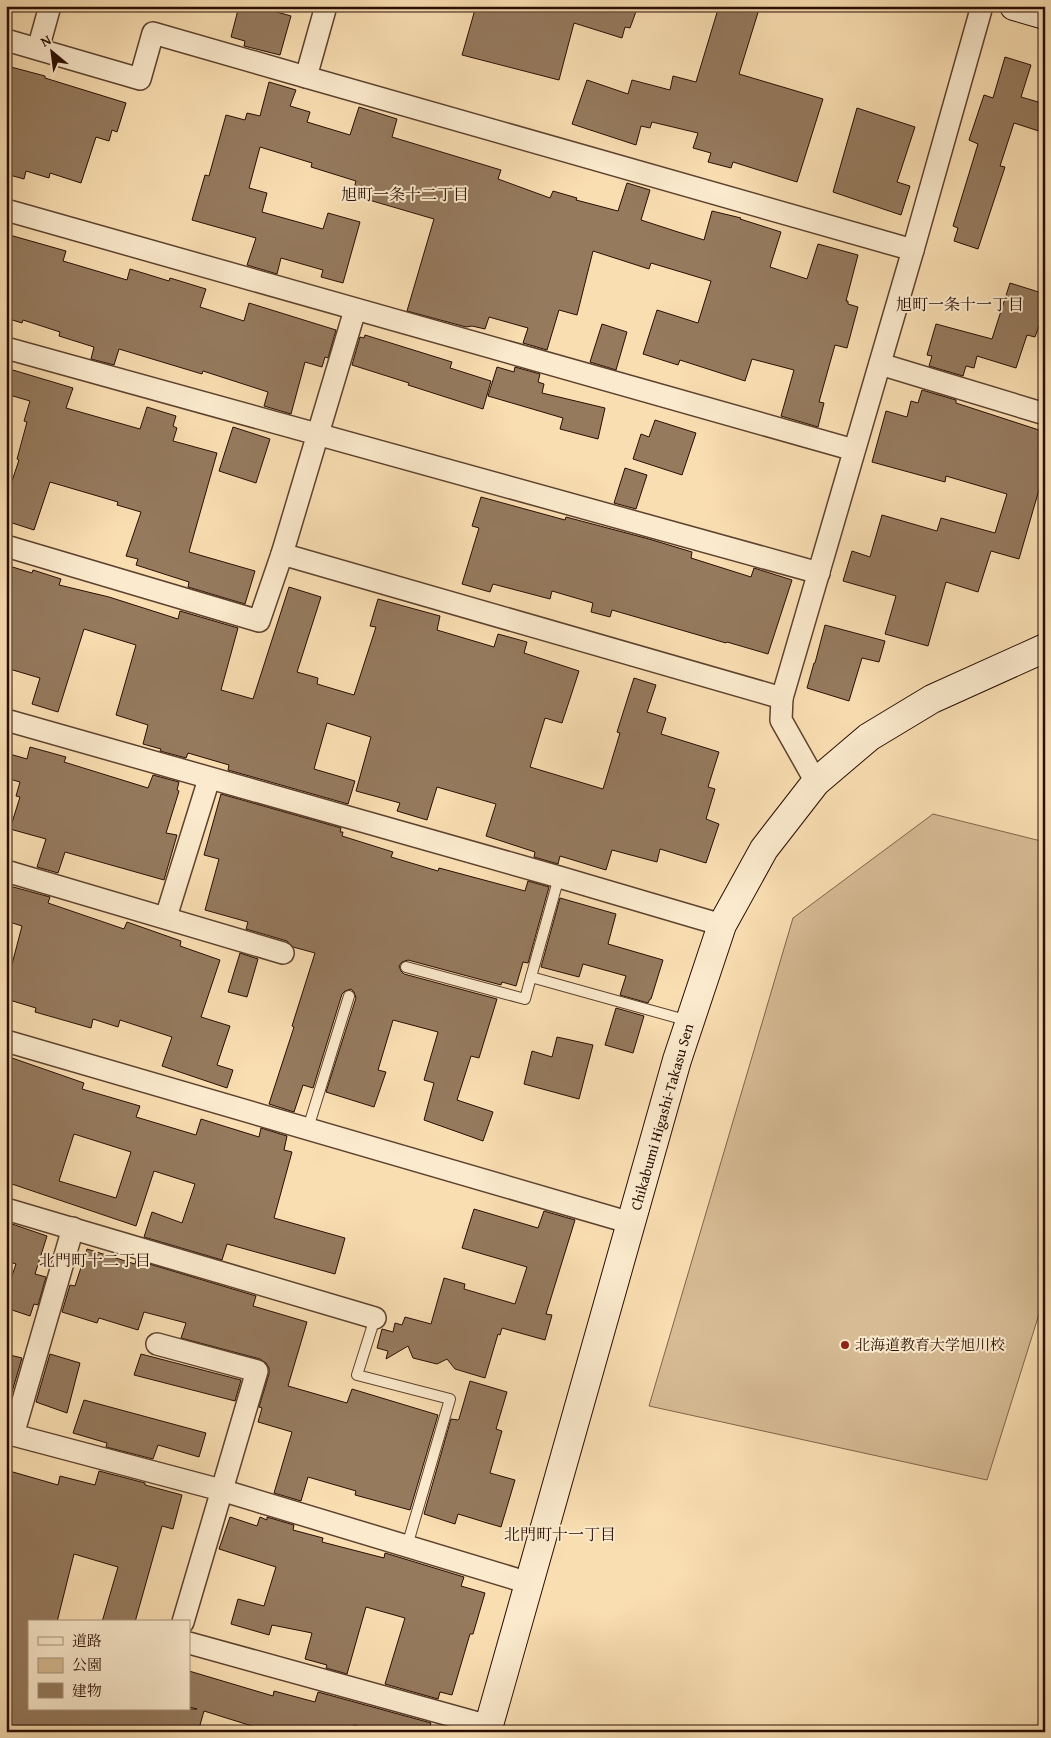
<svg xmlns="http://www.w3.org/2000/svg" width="1051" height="1738" viewBox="0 0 1051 1738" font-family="'Gentium Book Plus','Noto Serif JP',serif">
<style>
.green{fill:#d6bb94;stroke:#80644c}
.building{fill:#957a5e;stroke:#290e03;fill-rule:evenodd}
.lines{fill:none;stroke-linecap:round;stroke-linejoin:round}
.lane-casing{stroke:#5d422f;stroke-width:12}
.street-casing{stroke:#5d422f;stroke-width:24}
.secondary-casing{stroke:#290e03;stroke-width:30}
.lane{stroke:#fbeacd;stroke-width:10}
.street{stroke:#fbeacd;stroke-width:21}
.secondary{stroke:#fbeacd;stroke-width:28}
.poi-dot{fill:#8f2418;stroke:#fbeacd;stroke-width:2}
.labels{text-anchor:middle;stroke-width:4;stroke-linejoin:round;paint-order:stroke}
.street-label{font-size:15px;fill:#290e03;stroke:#fbeacd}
.poi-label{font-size:15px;fill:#290e03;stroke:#fbeacd;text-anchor:start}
.neighbourhood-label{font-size:16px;fill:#290e03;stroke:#fbeacd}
</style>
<rect width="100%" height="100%" fill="#f9deb2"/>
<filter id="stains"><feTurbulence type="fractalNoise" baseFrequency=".004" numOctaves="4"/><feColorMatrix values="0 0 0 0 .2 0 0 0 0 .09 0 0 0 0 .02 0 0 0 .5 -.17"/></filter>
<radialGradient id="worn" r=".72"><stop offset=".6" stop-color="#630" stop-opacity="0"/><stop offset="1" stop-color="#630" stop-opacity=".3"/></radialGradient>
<polygon class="green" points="933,814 1045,842 1045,1295 987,1480 649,1406 793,918"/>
<g class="building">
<polygon points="239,6 256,6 291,16 280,55 244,46 245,41 231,37"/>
<polygon points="476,6 638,6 630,28 625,27 622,38 574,23 559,80 462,55"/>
<polygon points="719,6 760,6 739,74 823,99 797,182 733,162 731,168 708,162 711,153 693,148 698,133 652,122 650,128 641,126 636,145 572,124 587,80 628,94 632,80 670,90 673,76 696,82"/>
<polygon points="1005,57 1031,65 1021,97 1045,104 1045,133 1014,123 1000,166 1005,167 978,249 954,241 958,228 953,226 978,144 969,140 984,95 993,98"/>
<polygon points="11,67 45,76 45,78 126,103 117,132 112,130 109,141 96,137 81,183 50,173 49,178 26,171 24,179 6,174 6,85"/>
<polygon points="269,82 296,90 290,106 310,112 307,122 350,135 359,107 397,119 392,137 501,170 498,179 550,198 553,191 577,198 576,200 618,211 627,183 650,190 641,220 678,232 704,240 712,211 741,218 740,219 781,232 770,267 807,279 818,244 858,255 846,301 848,301 848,304 858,307 847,348 835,345 819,402 824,403 818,427 781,416 794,370 752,359 745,381 680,360 678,365 643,354 657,310 698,323 711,281 651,263 649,269 593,251 577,315 559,310 547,350 523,343 528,328 489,317 485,329 472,326 466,327 407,311 434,219 352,195 356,181 311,167 312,163 260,147 249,188 267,193 262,212 323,229 328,213 360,222 343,283 321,277 323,270 281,258 277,274 247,265 256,238 192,220 205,175 209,176 226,115 245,120 247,113 260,116"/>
<polygon points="857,108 915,127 897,182 910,186 901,215 833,192"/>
<polygon points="6,234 66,251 63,261 127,280 130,269 169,281 170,278 206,289 200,307 244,321 249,303 336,330 328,358 325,357 322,367 305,362 291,414 264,406 268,392 203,371 202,374 119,349 114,365 91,359 94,347 59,336 60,332 23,320 22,323 6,318"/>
<polygon points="1010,283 1045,294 1045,309 1035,337 1027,335 1016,368 977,356 974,368 966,366 963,376 929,366 932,356 927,355 936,324 992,339"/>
<polygon points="602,324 627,332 616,370 590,362"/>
<polygon points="365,335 452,362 450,368 491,381 483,409 408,385 409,383 352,365 360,337 364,338"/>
<polygon points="497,367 514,372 515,367 540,374 538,382 544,384 542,393 605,408 598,439 560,429 563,418 488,396"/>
<polygon points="6,368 73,388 66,408 140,429 147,407 176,416 173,426 177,428 173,441 217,453 189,552 255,571 245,604 188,587 189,582 136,565 138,559 126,556 141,512 117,505 118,502 50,482 34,530 6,521 6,499 19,460 17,459 27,422 24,421 30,401 6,394"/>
<polygon points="922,390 956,400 956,403 1045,432 1045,469 1019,559 991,551 978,592 946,582 928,646 885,634 896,596 843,581 852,551 870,557 882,515 937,531 941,518 995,533 1007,494 946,476 945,482 872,462 886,411 907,417 911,401 918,403"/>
<polygon points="655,420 696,433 682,475 633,459 641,434 649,437"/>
<polygon points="233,427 270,439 256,483 219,471"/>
<polygon points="625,468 647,475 636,509 614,503"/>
<polygon points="481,497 565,520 566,517 649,539 692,552 691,558 751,577 754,568 792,580 768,654 727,642 726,643 612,610 610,617 591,612 593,603 552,591 550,599 493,584 490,592 462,584 479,528 472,526"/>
<polygon points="6,565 32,573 33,570 61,579 59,585 109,597 178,619 180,611 238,628 221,690 253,699 289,587 321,597 297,672 318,678 317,684 354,695 376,627 370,626 378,599 440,616 437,630 494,647 498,634 527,642 524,653 579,671 562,723 545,718 530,767 603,789 620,733 617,732 634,678 656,685 647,712 666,718 661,734 719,752 708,787 715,789 706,819 719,824 706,863 660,849 657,862 612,850 606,870 560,856 558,864 534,857 535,852 486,836 496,804 437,787 427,820 397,811 400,803 356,791 371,737 327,723 314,769 355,781 348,804 228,770 229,765 188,753 186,758 160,751 161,749 143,744 148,725 116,715 136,645 84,629 58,712 32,704 40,678 6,668"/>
<polygon points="825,625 885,641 879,662 862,658 849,701 807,688 814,663 815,663"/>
<polygon points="30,747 66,757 64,762 148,788 153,775 179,782 177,790 179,791 166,833 177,835 164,880 65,852 58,873 37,867 46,839 10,829 20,797 16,796 20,782 6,778 6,753 27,759"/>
<polygon points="221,794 341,828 340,832 343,832 342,836 393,852 391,857 438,871 439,868 525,891 528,881 549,887 528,963 523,962 516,986 502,982 501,985 408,960 402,962 399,966 401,971 404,974 497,999 479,1058 471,1056 457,1100 493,1112 483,1141 424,1120 434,1083 424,1080 438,1032 393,1020 378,1070 386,1072 374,1107 326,1092 356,998 354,992 351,989 345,991 342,994 313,1088 303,1085 294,1112 269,1104 294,1027 292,1026 315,953 293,947 287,941 246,929 248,922 205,910 219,859 204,855"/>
<polygon points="6,885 50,897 48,903 124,929 127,922 181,941 180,946 220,960 201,1017 230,1026 217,1065 233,1070 227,1088 162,1066 172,1037 120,1020 118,1027 93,1019 91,1028 35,1012 36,1008 6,999 6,967 11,968 22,926 6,921"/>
<polygon points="560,898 616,914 608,944 663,960 651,999 650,999 648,1003 620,995 626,976 583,964 579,977 541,967"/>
<polygon points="240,953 258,959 247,997 228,992"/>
<polygon points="616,1008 644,1016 633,1053 605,1045"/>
<polygon points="557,1037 593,1045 579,1099 524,1084 532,1051 552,1057"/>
<path d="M12,1058l72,25 -2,6 58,17 -4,11 60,18 5,-16 58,18 2,-9 26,8 -3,14 8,2 -18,66 71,20 -10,36 -108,-30 -5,16 -78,-23 8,-25 30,11 13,-39 -41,-13 -18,55 -130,-44v-106zM74,1134l57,18 -15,46 -57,-17z"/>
<polygon points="474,1209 538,1228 544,1211 575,1220 546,1314 552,1315 545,1340 502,1328 500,1335 498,1334 485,1378 455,1369 447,1359 437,1364 413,1358 408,1346 386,1359 388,1351 377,1348 382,1329 393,1332 395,1323 402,1325 405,1317 431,1324 444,1278 465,1284 464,1289 515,1304 527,1267 462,1248"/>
<polygon points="12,1224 47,1236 35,1274 46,1277 38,1305 34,1304 30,1316 6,1308 6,1293 16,1264 6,1261 6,1242"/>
<polygon points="87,1249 135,1264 136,1260 256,1296 253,1306 307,1322 288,1386 347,1403 352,1389 438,1415 410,1510 355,1495 356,1491 308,1477 301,1501 274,1493 292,1432 258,1422 262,1408 259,1407 269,1374 269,1368 266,1363 260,1359 181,1338 186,1323 144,1312 138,1330 99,1318 97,1323 62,1312 70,1285 75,1286"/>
<polygon points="6,1354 22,1358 12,1392 6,1390"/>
<polygon points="50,1354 80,1363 67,1413 36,1402"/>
<polygon points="141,1354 241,1380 235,1401 134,1375"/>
<polygon points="470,1381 507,1392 496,1429 502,1431 490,1473 515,1480 501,1527 458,1514 455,1524 424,1514 451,1419 458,1420 459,1419"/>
<polygon points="84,1400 206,1433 199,1457 158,1445 153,1459 106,1447 107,1443 73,1433"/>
<polygon points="6,1470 58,1485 60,1476 95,1485 99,1471 145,1483 145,1485 182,1495 173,1529 162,1526 135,1622 102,1622 118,1567 74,1554 57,1622 29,1622 29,1709 197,1709 189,1707 189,1671 273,1696 274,1691 315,1702 318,1692 431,1723 428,1732 377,1732 354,1725 353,1732 251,1732 252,1726 204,1711 198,1732 43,1732 26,1727 25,1732 6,1732"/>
<polygon points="230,1517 257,1526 260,1517 267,1520 267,1517 294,1525 293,1530 323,1538 322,1542 384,1558 385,1553 464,1577 461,1586 485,1593 473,1634 470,1634 452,1695 440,1692 438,1699 385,1684 405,1618 366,1607 347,1674 326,1668 327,1665 305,1659 312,1633 272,1625 269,1635 231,1624 238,1599 264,1606 276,1567 219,1549"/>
</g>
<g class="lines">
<defs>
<g id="lane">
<polyline points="559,877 531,977 689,1021"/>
<polyline points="406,967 525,999 531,977"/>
<polyline points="308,1128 349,996"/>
<polyline points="375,1318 357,1375 450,1399 407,1546"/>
</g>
<g id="street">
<polyline points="326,6 306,77 913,250"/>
<polyline points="6,40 140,79 153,33 306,77"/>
<polyline points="38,49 50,6"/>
<polyline points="6,210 854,450"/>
<polyline points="6,348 819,573"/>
<polyline points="880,364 1045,414"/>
<polyline points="6,546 259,621 282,554 355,310"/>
<polyline points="282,554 782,698"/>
<polyline points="6,720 559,877 722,925"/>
<polyline points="816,782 781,720 782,698 913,250 982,6"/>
<polyline points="6,871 283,953"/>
<polyline points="166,917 209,779"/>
<polyline points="6,1041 631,1223"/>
<polyline points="6,1209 375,1318"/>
<polyline points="157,1344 257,1371 183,1622"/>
<polyline points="6,1433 221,1490 529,1583"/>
<polyline points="13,1435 73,1228"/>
<polyline points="189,1643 489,1726"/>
</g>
<g id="secondary">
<polyline points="1014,6 1045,15"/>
<polyline points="487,1732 677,1060 722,925 764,849 816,782 869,737 932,699 1045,648"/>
</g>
</defs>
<use href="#lane" class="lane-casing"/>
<use href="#street" class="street-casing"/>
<use href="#secondary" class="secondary-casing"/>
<use href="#lane" class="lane"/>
<use href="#street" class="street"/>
<use href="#secondary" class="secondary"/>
</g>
<circle class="poi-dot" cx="845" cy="1345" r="5"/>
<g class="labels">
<g class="street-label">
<text transform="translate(662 1117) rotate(-74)" y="5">Chikabumi Higashi-Takasu Sen</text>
</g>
<g class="poi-label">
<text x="855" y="1350">北海道教育大学旭川校</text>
</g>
<g class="neighbourhood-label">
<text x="405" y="200">旭町一条十二丁目</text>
<text x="960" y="310">旭町一条十一丁目</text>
<text x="95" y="1266">北門町十二丁目</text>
<text x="560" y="1540">北門町十一丁目</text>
</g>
</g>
<rect width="1051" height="1738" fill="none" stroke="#f9deb2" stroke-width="25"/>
<rect x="8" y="8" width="1036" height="1723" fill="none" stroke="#290e03" stroke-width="2.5"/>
<rect x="12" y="12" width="1026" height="1713" fill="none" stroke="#290e03"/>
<rect x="28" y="1620" width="162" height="90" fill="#fbeacd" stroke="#a7927c"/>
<rect x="38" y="1637" width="25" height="8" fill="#fbeacd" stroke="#a7927c"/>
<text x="72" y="1646" font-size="15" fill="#290e03">道路</text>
<rect x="38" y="1658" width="25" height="15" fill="#d6bb94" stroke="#a7927c"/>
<text x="72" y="1670" font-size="15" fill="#290e03">公園</text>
<rect x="38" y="1683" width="25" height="15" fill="#957a5e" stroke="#a7927c"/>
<text x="72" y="1696" font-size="15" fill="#290e03">建物</text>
<g transform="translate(52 52) rotate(331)" stroke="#fbeacd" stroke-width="4" paint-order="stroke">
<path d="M0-4L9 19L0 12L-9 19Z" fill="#290e03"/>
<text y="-8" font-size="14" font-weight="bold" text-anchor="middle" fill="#290e03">N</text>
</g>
<rect width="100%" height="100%" filter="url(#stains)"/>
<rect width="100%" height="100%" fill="url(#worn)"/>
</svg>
